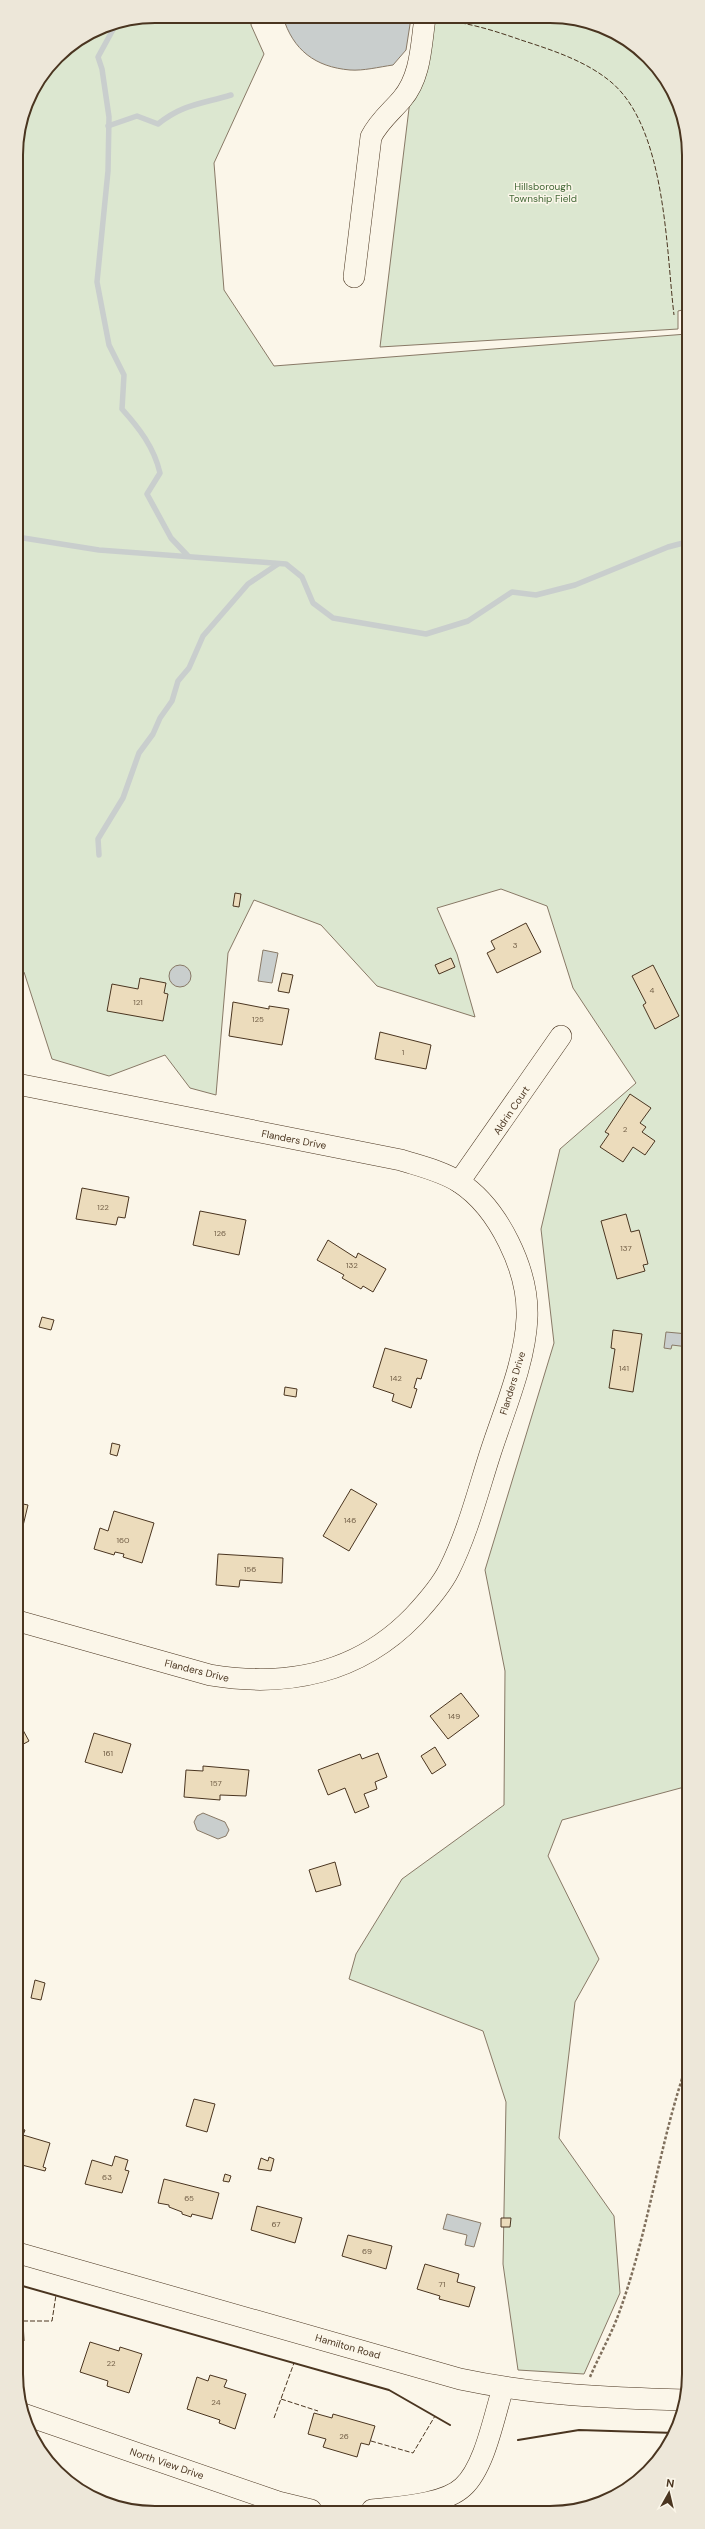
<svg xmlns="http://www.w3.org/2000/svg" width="705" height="2529" viewBox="0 0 705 2529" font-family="'DM Sans',sans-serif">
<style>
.green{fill:#dce7d0;stroke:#887966}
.water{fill:#c9cecd;stroke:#887966}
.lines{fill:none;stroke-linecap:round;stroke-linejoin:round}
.stream{stroke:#c9cecd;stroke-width:5.5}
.building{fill:#ecdcbc;stroke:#4a3520}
.minor-casing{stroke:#4a3520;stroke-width:22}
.path{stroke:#7f6f5c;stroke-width:2.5;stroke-dasharray:3 2;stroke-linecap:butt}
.minor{stroke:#fbf6e9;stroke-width:21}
.fence{stroke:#4a3520;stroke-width:1;stroke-dasharray:5 2;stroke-linecap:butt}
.wall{stroke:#4a3520;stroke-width:2}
.labels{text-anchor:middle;stroke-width:3;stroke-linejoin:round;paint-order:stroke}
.number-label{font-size:8px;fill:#725f47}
.park-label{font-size:10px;fill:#436837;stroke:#fbf6e9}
.street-label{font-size:10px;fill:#4a3520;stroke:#fbf6e9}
.rim{fill:none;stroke:#4a3520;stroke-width:2}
</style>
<rect width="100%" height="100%" fill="#fbf6e9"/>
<g class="green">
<polygon points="155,16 252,17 251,25 264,54 214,163 224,290 274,366 687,334 688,1786 562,1820 548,1856 599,1959 575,2002 559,2138 614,2216 620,2293 584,2374 518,2370 503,2264 506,2102 483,2031 349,1979 356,1954 402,1879 504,1805 505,1671 485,1570 554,1343 541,1229 560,1149 636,1083 573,988 547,906 501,889 437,908 457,954 475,1017 377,986 321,925 254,900 228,953 216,1095 190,1088 165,1055 109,1076 52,1059 24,972 17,975 16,146 27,101 57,56 102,26"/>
<polygon points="420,18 578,19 619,34 649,57 675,93 686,128 687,309 678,311 678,329 380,347"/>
</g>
<g class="water">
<path d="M283,17l128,1 -5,32 -13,15c-14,2 -30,6 -43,5 -35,-3 -57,-20 -67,-53z"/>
<polygon points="263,950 278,953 272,983 258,981"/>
<circle cx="180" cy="976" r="11"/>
<polygon points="666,1332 688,1334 688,1347 672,1345 671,1349 664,1348"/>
<polygon points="203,1813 225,1822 229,1830 226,1836 218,1839 197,1830 194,1822 197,1816"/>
<polygon points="447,2214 481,2223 474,2247 465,2245 467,2235 443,2229"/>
</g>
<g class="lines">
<g class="stream">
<path d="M116,24l-18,33 4,12 7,48 -1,54 -11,111 12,63 15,30 -2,34c17,19 32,38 38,64l-13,21 24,44 17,18"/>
<path d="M108,126l29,-10 21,8c25,-20 43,-20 73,-29"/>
<polyline points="17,537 99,550 286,564 302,577 313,603 333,618 426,634 468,621 512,592 536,595 575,585 668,547 687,542"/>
<polyline points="99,855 98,839 123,798 139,753 153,734 160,718 172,701 178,681 189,668 203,636 248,584 278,564"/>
</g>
</g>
<g class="building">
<polygon points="235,893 241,894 239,907 233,906"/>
<polygon points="526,923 541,952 497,973 487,953 495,949 491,941"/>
<polygon points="451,958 455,967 439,974 435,965"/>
<polygon points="653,965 679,1016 655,1029 643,1005 646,1003 632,976"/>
<polygon points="282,973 293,975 289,993 278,991"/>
<polygon points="140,978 166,983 164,993 168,994 163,1021 107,1011 112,984 138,989"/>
<polygon points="233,1002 269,1009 269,1006 289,1009 282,1045 229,1036"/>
<polygon points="380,1032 431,1045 426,1069 375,1059"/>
<polygon points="630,1094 651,1108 640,1123 646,1127 642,1132 655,1141 645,1155 633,1147 623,1162 600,1147 609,1134 605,1132"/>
<polygon points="82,1188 129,1197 125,1218 118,1217 116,1225 76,1219"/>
<polygon points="200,1211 246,1220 239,1255 193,1245"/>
<polygon points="626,1214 631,1232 639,1230 648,1264 643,1265 645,1271 617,1279 601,1221"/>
<polygon points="328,1240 356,1258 358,1253 386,1269 373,1292 363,1286 361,1289 342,1278 344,1275 317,1260"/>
<polygon points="42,1317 54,1320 51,1330 39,1327"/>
<polygon points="613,1330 642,1334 633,1392 609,1388 615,1349 611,1348"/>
<polygon points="385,1348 427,1360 421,1379 417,1378 414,1388 417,1389 411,1408 392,1401 394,1394 373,1387"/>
<polygon points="285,1387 297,1389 296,1397 284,1395"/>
<polygon points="112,1443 120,1445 117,1456 110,1454"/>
<polygon points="351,1489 377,1504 349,1551 323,1536"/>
<polygon points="18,1503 28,1505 22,1530 18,1529"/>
<polygon points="114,1511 154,1523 142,1563 123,1557 124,1554 115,1552 114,1555 94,1549 100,1528 108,1531"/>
<polygon points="218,1554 283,1558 282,1583 240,1580 239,1587 216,1585"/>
<polygon points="461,1693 479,1716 448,1739 430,1716"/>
<polygon points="18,1721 29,1741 18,1747"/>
<polygon points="94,1733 131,1744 122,1773 85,1762"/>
<polygon points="435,1747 446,1765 432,1774 421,1756"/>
<polygon points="378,1753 387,1777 375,1782 377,1789 364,1794 369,1807 355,1813 345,1788 328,1795 318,1770 360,1754 362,1759"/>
<polygon points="203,1766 249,1770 246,1796 220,1795 220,1800 184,1797 186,1770 203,1771"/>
<polygon points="335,1862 341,1885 316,1892 309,1870"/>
<polygon points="35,1980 45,1983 41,2000 31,1998"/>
<polygon points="194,2099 215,2104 207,2132 186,2126"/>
<polygon points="18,2128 25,2130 23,2135 50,2143 43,2167 46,2168 45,2171 18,2164"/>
<polygon points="115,2156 128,2160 125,2170 129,2171 122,2193 85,2184 92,2160 112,2166"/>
<polygon points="269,2157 274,2159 271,2171 258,2169 261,2158 268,2161"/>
<polygon points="225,2174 231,2176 229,2182 223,2181"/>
<polygon points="164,2179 219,2193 212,2219 192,2214 191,2217 182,2214 182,2212 169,2207 169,2205 158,2203"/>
<polygon points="257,2206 302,2218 295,2243 251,2230"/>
<polygon points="501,2218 511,2218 510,2227 501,2227"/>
<polygon points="348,2235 392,2246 386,2269 342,2256"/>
<polygon points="425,2264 459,2274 457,2282 475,2287 469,2307 439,2299 440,2296 417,2289"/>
<polygon points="23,2321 24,2341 19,2342 19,2322"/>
<polygon points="90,2342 119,2351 120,2347 142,2354 129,2393 107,2386 108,2381 80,2372"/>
<polygon points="210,2375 227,2380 224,2387 246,2394 235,2429 219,2423 220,2420 187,2409 197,2377 208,2381"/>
<polygon points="314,2413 332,2418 333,2414 375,2426 369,2445 361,2443 357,2457 323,2447 326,2439 308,2434"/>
</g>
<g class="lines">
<defs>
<g id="minor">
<path d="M354,277l17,-140c8,-16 20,-25 31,-38 19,-22 19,-54 23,-81"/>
<path d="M17,1084l384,76c19,6 41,11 58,22 40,26 70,89 68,136 -2,44 -22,90 -36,133 -13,40 -23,81 -42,119 -8,16 -22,32 -35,46 -55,57 -127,72 -204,59l-192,-54"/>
<polyline points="459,1182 561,1036"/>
<path d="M18,2253l442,126c75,16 149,19 225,21"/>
<polyline points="23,2414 278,2502 311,2510"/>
<path d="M372,2510c25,-3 72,-5 91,-23 22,-20 31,-71 40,-99"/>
</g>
</defs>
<use href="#minor" class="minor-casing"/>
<path class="path" d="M590,2377c9,-21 21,-42 29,-64 30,-82 40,-170 69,-252"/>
<use href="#minor" class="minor"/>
<g class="fence">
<path d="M433,23c19,-7 68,10 88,17 31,10 65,21 90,42 55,46 55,167 63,233"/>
<polyline points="23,2321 52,2321 56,2295"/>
<polyline points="281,2399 318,2411"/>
<polyline points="274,2418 294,2363"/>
<polyline points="371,2441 413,2453 435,2416"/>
</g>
<g class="wall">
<polyline points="19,2285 389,2390 450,2425"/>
<polyline points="518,2440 579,2430 675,2433"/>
</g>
</g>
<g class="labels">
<g class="number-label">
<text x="515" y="948">3</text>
<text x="652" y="993">4</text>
<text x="138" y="1005">121</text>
<text x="258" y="1022">125</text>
<text x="403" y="1055">1</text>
<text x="625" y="1132">2</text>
<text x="103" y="1210">122</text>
<text x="220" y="1236">126</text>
<text x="626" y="1251">137</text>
<text x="352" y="1268">132</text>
<text x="624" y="1371">141</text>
<text x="396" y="1381">142</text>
<text x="350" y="1523">146</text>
<text x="123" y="1543">160</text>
<text x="250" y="1572">156</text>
<text x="454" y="1719">149</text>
<text x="108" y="1756">161</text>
<text x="216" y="1786">157</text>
<text x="107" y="2180">63</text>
<text x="189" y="2201">65</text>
<text x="276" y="2227">67</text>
<text x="367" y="2254">69</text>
<text x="442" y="2287">71</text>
<text x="111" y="2366">22</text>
<text x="216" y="2405">24</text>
<text x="344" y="2439">26</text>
</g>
<g class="park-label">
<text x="543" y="190">Hillsborough<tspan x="543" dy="12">Township Field</tspan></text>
</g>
<g class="street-label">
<text transform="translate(511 1110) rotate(-56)" y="4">Aldrin Court</text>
<text transform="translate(294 1139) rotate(11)" y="4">Flanders Drive</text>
<text transform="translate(512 1383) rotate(-73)" y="4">Flanders Drive</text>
<text transform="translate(197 1670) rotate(14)" y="4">Flanders Drive</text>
<text transform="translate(348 2346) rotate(16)" y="4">Hamilton Road</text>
<text transform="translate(167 2463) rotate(19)" y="4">North View Drive</text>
</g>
</g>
<path d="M0 0H705V2529H0ZM155 23H550A132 132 0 0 1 682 155V2374A132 132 0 0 1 550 2506H155A132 132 0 0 1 23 2374V155A132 132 0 0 1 155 23Z" fill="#ede7d9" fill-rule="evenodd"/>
<path class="rim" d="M155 23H550A132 132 0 0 1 682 155V2374A132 132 0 0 1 550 2506H155A132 132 0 0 1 23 2374V155A132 132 0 0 1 155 23Z"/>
<g transform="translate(669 2493) rotate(8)" stroke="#fbf6e9" stroke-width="3" paint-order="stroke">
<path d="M0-3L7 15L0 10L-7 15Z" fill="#4a3520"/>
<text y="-6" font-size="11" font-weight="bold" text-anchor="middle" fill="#4a3520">N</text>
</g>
</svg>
